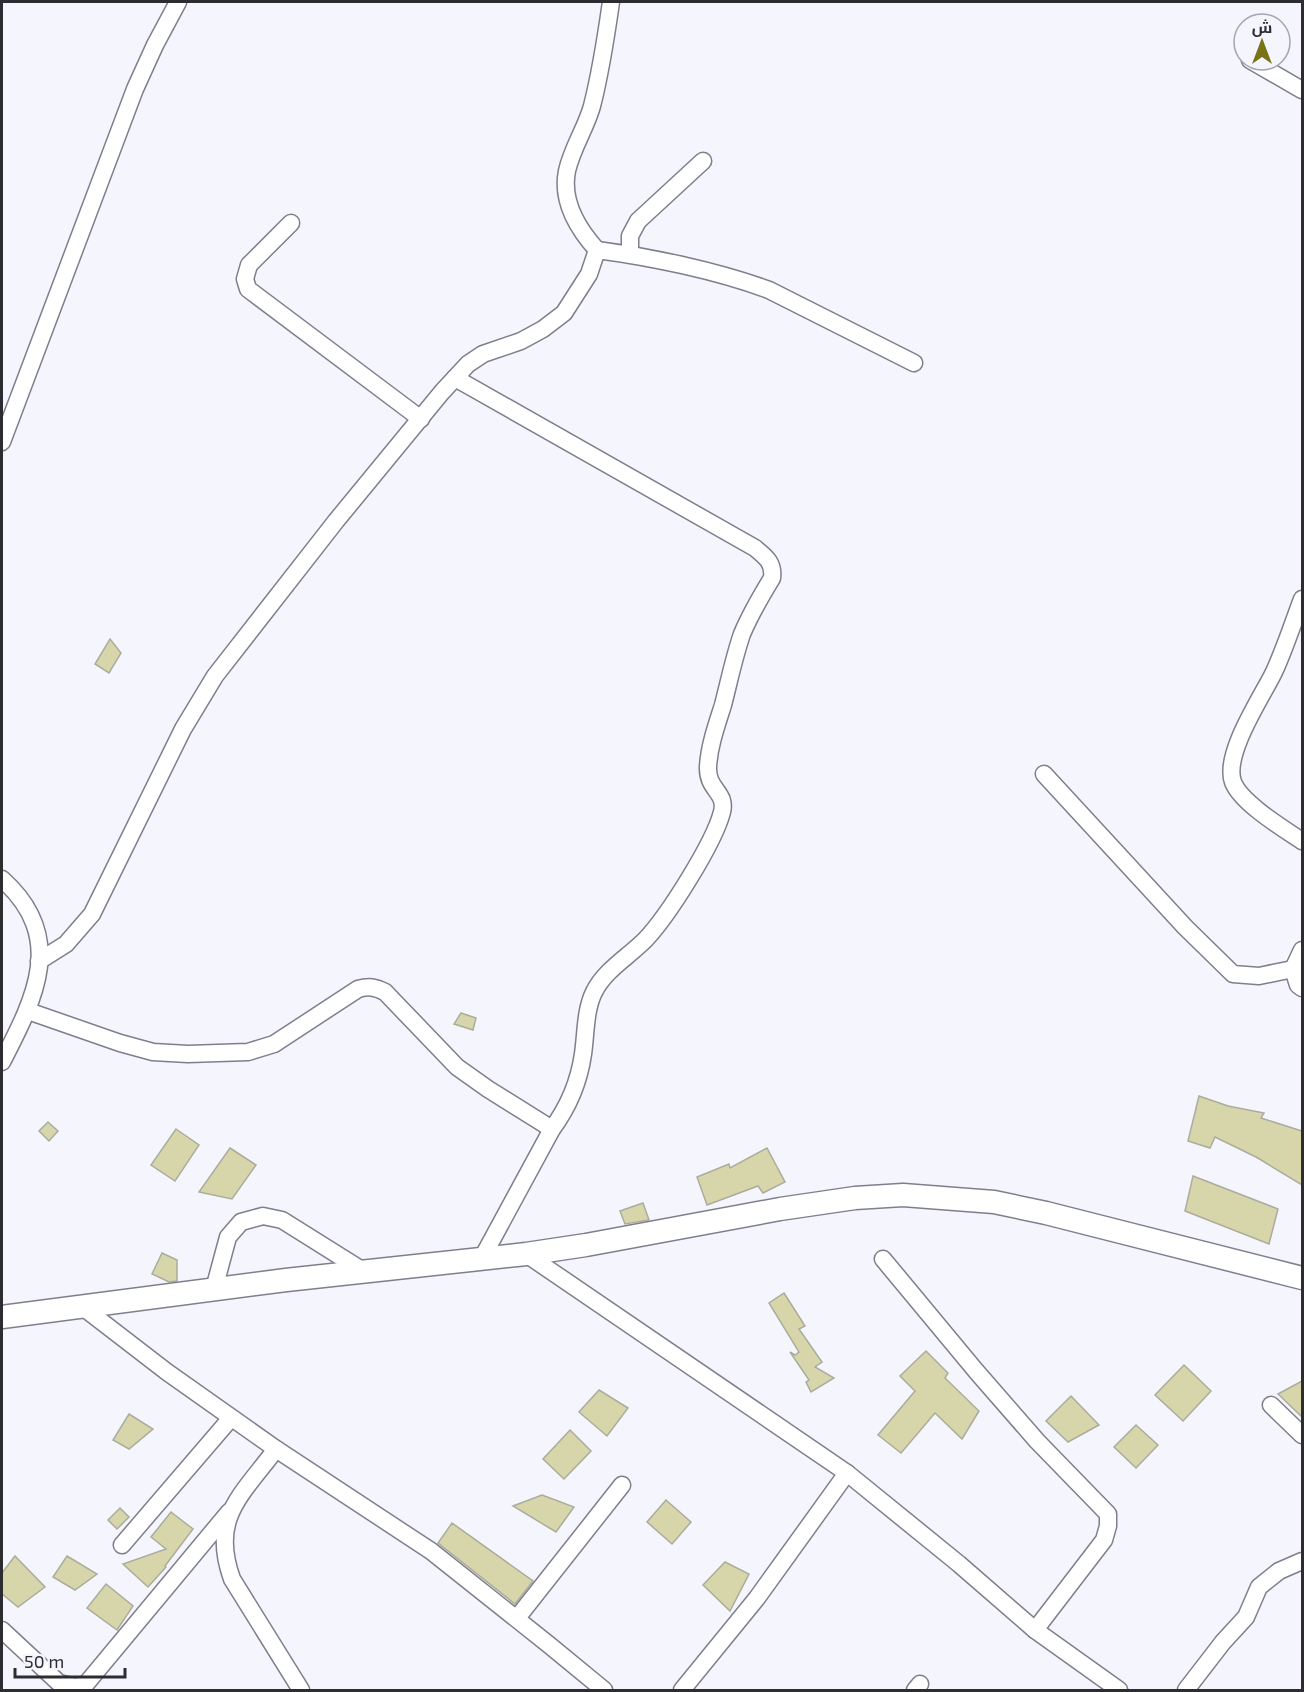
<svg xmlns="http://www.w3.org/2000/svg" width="1304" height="1692" viewBox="0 0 1304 1692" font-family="'Exo 2',Cairo,sans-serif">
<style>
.building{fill:#d7d6aa;stroke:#acac9d;stroke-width:1.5}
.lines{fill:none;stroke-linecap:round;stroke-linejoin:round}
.street-casing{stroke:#7f7e8c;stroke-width:19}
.secondary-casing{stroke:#7f7e8c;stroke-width:25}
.street{stroke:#fff;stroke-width:16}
.secondary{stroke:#fff;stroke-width:22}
</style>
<rect width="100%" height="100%" fill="#f5f5fe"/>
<g class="building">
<polygon points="110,639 121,653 109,673 95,664"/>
<polygon points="461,1013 476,1018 473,1030 454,1024"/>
<polygon points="1199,1096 1228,1106 1264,1113 1261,1118 1302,1131 1302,1185 1256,1157 1215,1137 1210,1148 1188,1141"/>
<polygon points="48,1122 58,1131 49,1141 39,1131"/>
<polygon points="176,1129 199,1145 175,1181 151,1165"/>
<polygon points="230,1148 256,1165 232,1199 199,1192"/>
<polygon points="767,1148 785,1182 763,1193 758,1186 707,1205 697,1177 729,1164 730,1168"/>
<polygon points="1193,1176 1278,1209 1269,1244 1185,1211"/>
<polygon points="643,1203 649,1220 625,1224 620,1211"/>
<polygon points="162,1253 177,1260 177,1281 169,1282 152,1274"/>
<polygon points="784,1293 805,1326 799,1329 822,1362 815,1367 834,1378 811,1392 806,1382 809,1380 790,1352 795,1355 799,1352 769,1303"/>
<polygon points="926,1351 948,1373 945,1378 979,1411 962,1439 935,1413 901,1453 878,1435 915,1391 900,1376"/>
<polygon points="1184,1365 1211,1391 1183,1421 1155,1395"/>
<polygon points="1302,1381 1302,1417 1278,1394"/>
<polygon points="599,1390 628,1408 607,1436 579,1412"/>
<polygon points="1071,1396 1099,1425 1068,1442 1046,1421"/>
<polygon points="129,1414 153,1429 129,1449 113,1440"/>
<polygon points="1136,1425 1158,1445 1136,1468 1114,1447"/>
<polygon points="570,1430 591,1451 564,1479 543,1459"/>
<polygon points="542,1495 574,1507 556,1532 513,1506"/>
<polygon points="666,1500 691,1522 672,1544 647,1522"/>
<polygon points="120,1508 129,1517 117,1529 108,1520"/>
<polygon points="171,1512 193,1529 165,1566 166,1567 148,1587 123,1564 166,1549 151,1537"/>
<polygon points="452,1523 533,1581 515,1604 438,1543"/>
<polygon points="15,1556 45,1587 18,1607 2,1594 2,1573"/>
<polygon points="67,1556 97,1574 75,1590 53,1577"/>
<polygon points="725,1562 749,1574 730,1611 703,1585"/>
<polygon points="106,1584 133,1606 117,1630 87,1608"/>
</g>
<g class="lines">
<defs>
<g id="street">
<polyline points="1250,60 1302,90"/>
<polyline points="291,223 249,265 245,279 248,289 421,419"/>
<path d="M597,250c54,7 121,21 172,40l145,73"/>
<polyline points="630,254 630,236 638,221 703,161"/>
<path d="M455,378l300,170c11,9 19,15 17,30 -11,18 -22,37 -30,56 -8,23 -13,48 -19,71 -6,19 -14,41 -15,62 -1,23 19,25 14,45 -8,31 -54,104 -77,128 -17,17 -40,30 -51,52 -9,18 -8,42 -11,62 -4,28 -14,52 -31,75l-71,131"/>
<polyline points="2,442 135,89 155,45 178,2"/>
<path d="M1302,599c-9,24 -17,49 -28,73 -12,25 -51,82 -41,110 8,21 51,47 69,59"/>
<polyline points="1044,774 1185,927 1233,974 1259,976 1293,969"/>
<path d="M2,879c65,58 33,119 0,183"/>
<polyline points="1302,950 1293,969 1298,985 1302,988"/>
<path d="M39,961l27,-17 26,-30 91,-185 32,-53 121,-155 106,-129 26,-28 15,-10 38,-13 22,-12 21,-16 25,-39 8,-24c-19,-21 -36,-49 -30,-79 5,-23 19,-43 25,-65 9,-35 14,-69 19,-104"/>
<path d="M28,1011l92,32 33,9 35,2 60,-2 26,-8 84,-55c11,-3 17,-2 27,3l72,75 31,22 64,40"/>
<polyline points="526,1254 847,1473 959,1564 1035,1630 1119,1690"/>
<polyline points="883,1259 976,1371 1037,1441 1108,1514 1108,1526 1104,1540 1035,1630"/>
<polyline points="214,1289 228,1237 241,1222 263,1216 282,1220 365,1272"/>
<polyline points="80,1305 167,1372 276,1449 431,1551 548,1644 604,1690"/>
<polyline points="1271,1405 1302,1435"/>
<path d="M276,1449c-35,47 -66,69 -44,130l69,111"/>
<polyline points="122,1545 231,1418"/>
<polyline points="517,1618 622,1485"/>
<polyline points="2,1630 59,1683 76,1687 86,1684 229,1512"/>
<polyline points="682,1690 757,1598 847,1473"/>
<polyline points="915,1690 920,1684"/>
<polyline points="1186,1690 1223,1642 1246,1617 1259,1587 1279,1571 1302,1561"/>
</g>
<polyline id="secondary" points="2,1317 286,1280 526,1254 586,1245 780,1209 855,1198 903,1195 994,1202 1046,1213 1302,1278"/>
</defs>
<use href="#street" class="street-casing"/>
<use href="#secondary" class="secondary-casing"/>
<use href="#street" class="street"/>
<use href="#secondary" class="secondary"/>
</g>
<rect width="1304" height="1692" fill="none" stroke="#2c2c31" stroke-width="6"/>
<g transform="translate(1262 42)"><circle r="28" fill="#f5f5fe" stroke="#a5a5ac" stroke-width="1.5"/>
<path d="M0-4.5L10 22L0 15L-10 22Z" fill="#797317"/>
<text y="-9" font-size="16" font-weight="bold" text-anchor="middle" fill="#2c2c31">ش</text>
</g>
<path d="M15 1668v9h110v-9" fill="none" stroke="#2c2c31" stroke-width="3"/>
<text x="24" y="1668" font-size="18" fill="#2c2c31" stroke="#f5f5fe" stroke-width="4.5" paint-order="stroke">50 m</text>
</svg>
